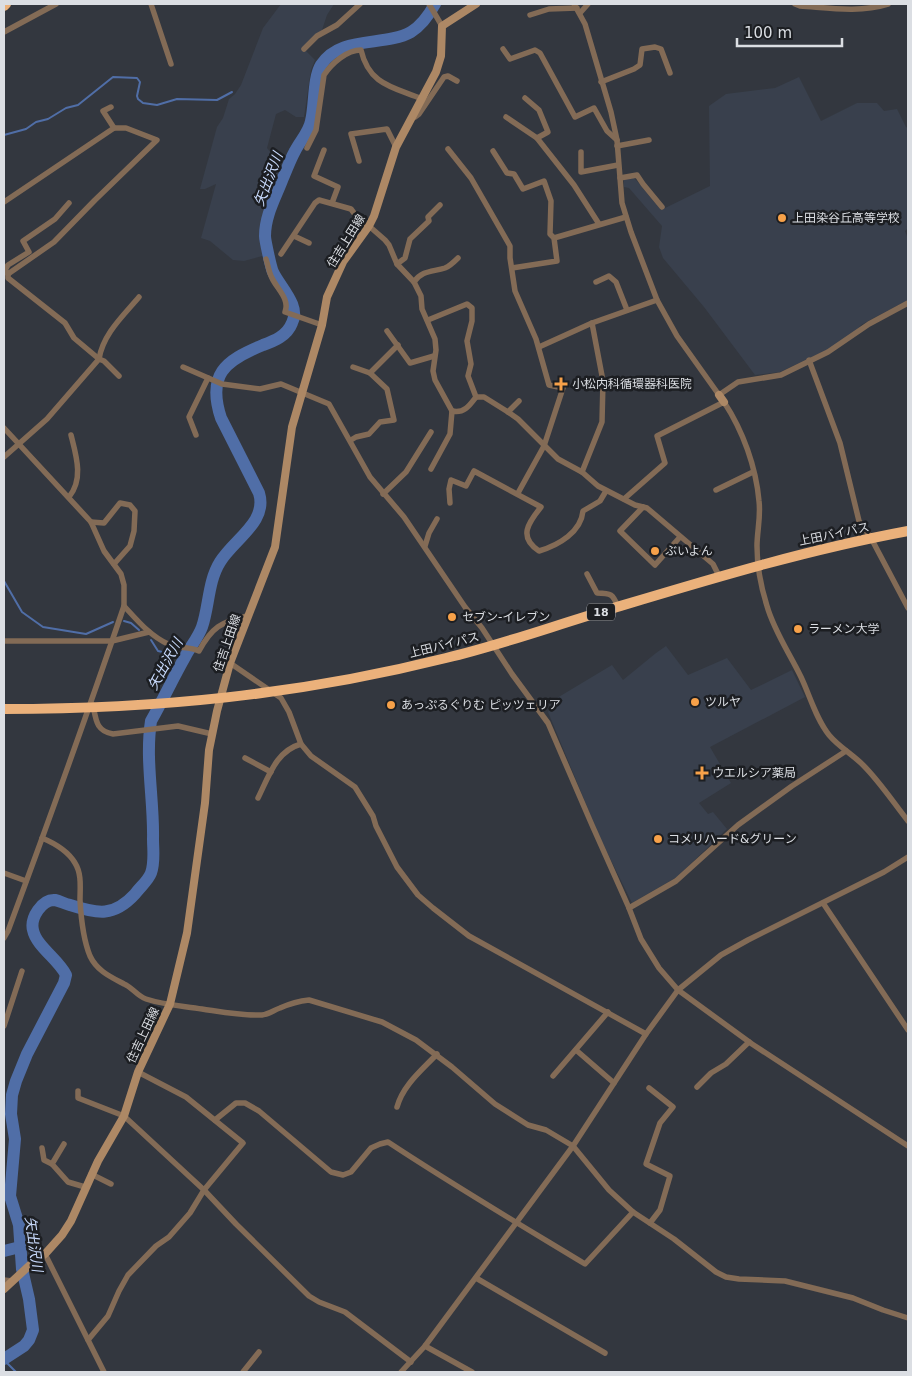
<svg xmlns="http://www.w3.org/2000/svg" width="912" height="1376" viewBox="0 0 912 1376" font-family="'DejaVu Sans','Noto Sans JP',sans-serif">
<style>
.built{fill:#39404d}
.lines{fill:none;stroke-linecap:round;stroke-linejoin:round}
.stream{stroke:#506ea7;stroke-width:2}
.river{stroke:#506ea7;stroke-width:12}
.street{stroke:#836b56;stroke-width:5.5}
.secondary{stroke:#ad8865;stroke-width:8}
.highway{stroke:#ebb17b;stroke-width:10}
.poi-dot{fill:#f7a149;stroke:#1c1e22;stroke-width:2}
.labels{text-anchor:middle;stroke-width:5;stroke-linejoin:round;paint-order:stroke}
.shield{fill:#1c1e22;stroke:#a2a4a9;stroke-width:1}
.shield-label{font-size:11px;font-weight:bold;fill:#dbdee3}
.poi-label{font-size:12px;fill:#dbdee3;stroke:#1c1e22;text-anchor:start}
.street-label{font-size:12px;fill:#dbdee3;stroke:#1c1e22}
.water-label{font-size:14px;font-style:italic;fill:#c7d9fb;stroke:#1c1e22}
</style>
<rect width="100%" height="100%" fill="#33373f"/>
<g class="built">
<polygon points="281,4 334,4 327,15 322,30 303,48 315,60 311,70 304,117 296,117 285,110 276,114 267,148 272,154 279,171 263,221 262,237 266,255 244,261 233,260 210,241 201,238 216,184 205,189 200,189 217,127 223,118 229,99 235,94 241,85 263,28"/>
<polygon points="799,77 821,121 857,103 877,103 884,111 897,109 906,127 908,128 908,228 905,231 908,239 908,300 870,320 861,325 854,334 827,350 780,372 755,375 704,307 663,258 659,247 662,226 629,188 624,187 624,179 634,178 637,181 661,210 710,186 709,106 726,94 775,88"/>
<polygon points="666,646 688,675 727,658 751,690 792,670 805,697 710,747 731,783 699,803 708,814 713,812 727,829 677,877 632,903 600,838 548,712 557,698 612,665 623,680 656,653"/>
</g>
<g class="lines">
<g class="stream">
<polyline points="4,135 26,129 36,122 48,119 66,108 78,105 113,77 137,78 140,82 137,96 138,99 143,103 157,105 177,99 217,100 232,92"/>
<polyline points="4,581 22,612 43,627 86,634 113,622"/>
<polyline points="124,621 131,623 139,630"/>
<polyline points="151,640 158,651 185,657"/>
<polyline points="4,1360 16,1372"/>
</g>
<g class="river">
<polyline points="4,1251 20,1247"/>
<path d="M4,1359l20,-13 5,-6 4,-10 -4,-31 -7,-30 -3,-44 -9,-29 5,-57 -4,-25 1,-19 4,-14 11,-27 37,-71 2,-8c-7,-15 -30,-29 -33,-45 -3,-12 9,-31 22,-30 5,1 10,4 15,5 28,9 44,12 65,-11 5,-7 13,-13 16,-21 4,-11 2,-23 2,-34 1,-39 -8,-79 -2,-118 12,-21 22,-43 34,-64 5,-10 13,-19 17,-30 7,-20 6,-46 18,-65 14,-23 48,-40 39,-69l-38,-75c-14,-43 3,-57 42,-73 11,-4 24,-9 29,-22 9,-17 -12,-36 -19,-51 -2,-4 -8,-32 -8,-36 0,-21 11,-39 18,-58 4,-9 7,-18 12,-27 5,-10 14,-19 16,-30 4,-16 2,-43 10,-56 19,-30 63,-18 90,-33 11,-7 18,-17 24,-28"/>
</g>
<g class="street">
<polyline points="151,4 171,64"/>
<polyline points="429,4 442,26"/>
<polyline points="574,4 585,24 611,112 617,140 622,203 631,232 657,300 677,336 719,395 738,382 781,375 828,352 869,324 908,303"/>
<path d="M795,4l5,2c30,2 59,7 88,-2"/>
<polyline points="580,13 588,4"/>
<polyline points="530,15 549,9 577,8"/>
<polyline points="4,32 56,4"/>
<polyline points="304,49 317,36 337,25 360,4"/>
<polyline points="503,49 510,59 535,50 540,53 575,117 594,108 607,131 617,140"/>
<polyline points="601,82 634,69 640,65 642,49 655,47 661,49 670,73"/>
<polyline points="525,98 539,110 548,132 537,138 574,185 599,224"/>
<polyline points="111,107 103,111 114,128"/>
<polyline points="413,116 415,117 419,114 444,77 448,76 457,81"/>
<polyline points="506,117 537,138"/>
<polyline points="617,146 649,140"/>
<path d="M307,148l9,-18 8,-55c8,-12 23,-25 37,-25 8,35 32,37 61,49"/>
<polyline points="448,149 471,178 510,246 510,258 515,291 536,339 549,385 563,388 544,446 518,493"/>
<polyline points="324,150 314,176 338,187 332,203"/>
<polyline points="493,151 507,173 514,174 523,189 544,181 551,201 550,234 554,238 557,261 512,268"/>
<polyline points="581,152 581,172 618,165"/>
<polyline points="359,161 351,134 387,129 396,147"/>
<polyline points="620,178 637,175 643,184 662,207"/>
<polyline points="4,202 114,128 126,128 157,140 95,200 54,242 8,274 8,278 65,323 74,338 99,359 104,361 119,376"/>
<polyline points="294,236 309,243"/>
<polyline points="554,238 626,217"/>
<polyline points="281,254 315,203 319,200 351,209 362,224 369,226 385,240 389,245 397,264 414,282 421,296 422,309 435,339 436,350 433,371 435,380 452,411 450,434 431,469"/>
<path d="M266,259c2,6 3,14 6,19 5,11 18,21 13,34l37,13"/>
<polyline points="397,264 405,258 410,239 429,221 428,217 440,205"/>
<polyline points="8,274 5,270 8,265 29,252 23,241 55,219 69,203"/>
<path d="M414,282c8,-12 19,-10 31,-14 5,-2 10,-7 13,-10"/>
<polyline points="596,282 609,276 616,282 627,310"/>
<polyline points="428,320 467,304 472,308 472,321 467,341 471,364 468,376 476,397 484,397 508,412 518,419 558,459 582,472 598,486 635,505 647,508 713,564 719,576"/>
<polyline points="387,331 410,363 434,356"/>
<polyline points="539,347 592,323 657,300"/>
<polyline points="809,360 840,443 859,521 871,538 908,608"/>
<polyline points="183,367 222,384 260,389 281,384 329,404 370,477 404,517 465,607 482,628 512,674 548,723 592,825 629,908 641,939 659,968 678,990 752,1044 908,1146"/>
<polyline points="353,367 370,373"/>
<path d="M452,411c12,3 18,-6 24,-14"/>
<polyline points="508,412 519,401"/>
<path d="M4,428l87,94 13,29 17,23 3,11v21c-37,109 -76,217 -116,325l-4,7"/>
<polyline points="196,435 189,417 208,378"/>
<polyline points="351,440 356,437 369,434 380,422 394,420 387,389 370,373 398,345"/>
<path d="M4,457l43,-38 52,-60c4,-25 24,-43 40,-62"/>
<polyline points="582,472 602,422 603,381 592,323"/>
<polyline points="716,490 753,472"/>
<polyline points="383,494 406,472 431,432"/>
<path d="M69,497c15,-18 7,-42 2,-62"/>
<path d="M624,499l41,-36 -8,-27 67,-34c19,29 32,65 35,99 2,16 -2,30 -2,45 0,20 4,41 10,60 7,25 23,48 34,71 9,19 15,42 28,58 10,12 23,19 34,30 17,17 30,37 45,56"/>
<path d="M450,503l-1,-14 2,-9 15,6 8,-15 67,36c-13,16 -23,30 -2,44 20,-6 42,-19 44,-40l17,-10 6,-10"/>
<polyline points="643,507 620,531 655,565 680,537"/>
<polyline points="91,522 104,523 120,503 130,505 135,511 134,531 130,546 114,564"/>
<polyline points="425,546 429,533 437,519"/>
<path d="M587,574l10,19c14,0 16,1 21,14"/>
<path d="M124,606c13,14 26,30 44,38 10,5 21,2 31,7 13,-24 22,-29 48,-35"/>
<polyline points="4,641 112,641 149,632"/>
<polyline points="230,663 281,698 289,712 301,744 311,756 355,787 373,816 376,826 397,867 418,895 433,908 469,936 646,1034"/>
<path d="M93,705c3,15 3,26 20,29l65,-8 34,8"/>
<polyline points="245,758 271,772"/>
<path d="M258,798c11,-22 18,-47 43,-54"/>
<path d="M42,838c12,5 26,13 33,25 7,11 5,25 5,37 1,18 3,39 10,56 7,15 21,21 34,28 8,3 13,12 22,15 18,6 38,7 56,10 20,3 40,7 60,6 7,-1 12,-5 18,-7 9,-4 19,-7 29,-8l73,22 34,18 36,27 43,37 33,21 18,5 27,16 36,44 24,22 41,27 42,33 10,5 13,2 46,2 68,17 30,12 25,8"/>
<polyline points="4,873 26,881"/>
<polyline points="823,903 908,1030"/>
<polyline points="629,908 676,881 738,825 792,786 846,751"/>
<polyline points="4,1026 22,971"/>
<polyline points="576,1050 614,1083"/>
<polyline points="553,1076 608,1012"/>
<polyline points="697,1087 711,1073 726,1064 749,1042"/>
<polyline points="649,1088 673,1107 660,1123 646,1164 670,1176 660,1210 650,1223"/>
<polyline points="78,1091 78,1098 124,1116 204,1190 236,1224 309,1296 319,1302 345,1312 411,1362"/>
<path d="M397,1107c6,-22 25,-37 40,-53"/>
<path d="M215,1120l21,-17h9l14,8 72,61 12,3 8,-3 20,-24 9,-4 8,-2c65,43 131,82 197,122l48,-52"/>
<polyline points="64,1144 52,1164 68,1182 85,1187"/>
<polyline points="42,1148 44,1160 52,1164"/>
<polyline points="91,1174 111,1184"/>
<polyline points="45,1254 104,1372"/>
<polyline points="476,1278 605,1353"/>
<polyline points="4,1280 12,1281"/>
<polyline points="88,1340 108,1316 119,1291 128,1275 156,1246 169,1237 190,1213 204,1190 243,1143 186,1097 138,1072"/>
<polyline points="425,1346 472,1372"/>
<polyline points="243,1372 259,1352"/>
<polyline points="401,1372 425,1346 573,1146 646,1034 678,990 721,955 748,940 884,872 908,857"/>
</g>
<g class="secondary">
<polyline points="719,395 724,402"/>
<polyline points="4,1289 31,1264 45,1254 62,1235 71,1221 98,1161 124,1116 138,1072 170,1004 187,933 205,803 209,750 217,711 230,663 275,547 292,427 322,325 327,297 343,262 369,226 374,216 396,147 436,72 441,56 442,26 476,4"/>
</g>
<g class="highway">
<polyline points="4,6 6,4"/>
<path d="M4,709c152,0 294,-14 442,-51 55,-13 107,-32 161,-48 100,-30 198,-60 301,-79"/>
</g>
</g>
<g class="poi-dot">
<circle cx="782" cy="218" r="5"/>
<path d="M558.5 376.5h5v5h5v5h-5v5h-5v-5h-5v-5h5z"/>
<circle cx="655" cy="551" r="5"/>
<circle cx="452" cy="617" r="5"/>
<circle cx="798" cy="629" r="5"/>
<circle cx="695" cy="702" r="5"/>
<circle cx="391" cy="705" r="5"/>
<path d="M699.5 765.5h5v5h5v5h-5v5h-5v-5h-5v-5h5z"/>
<circle cx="658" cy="839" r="5"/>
</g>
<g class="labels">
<rect class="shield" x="587" y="603.5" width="28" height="17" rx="4"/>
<g class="shield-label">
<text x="601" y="616">18</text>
</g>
<g class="poi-label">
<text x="792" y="222">上田染谷丘高等学校</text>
<text x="572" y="388">小松内科循環器科医院</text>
<text x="665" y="555">ぶいよん</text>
<text x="462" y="621">セブン-イレブン</text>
<text x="808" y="633">ラーメン大学</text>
<text x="705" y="706">ツルヤ</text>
<text x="401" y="709">あっぷるぐりむ ピッツェリア</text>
<text x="712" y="777">ウエルシア薬局</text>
<text x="668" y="843">コメリハード&amp;グリーン</text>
</g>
<g class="street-label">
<text transform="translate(346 241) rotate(-58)" y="4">住吉上田線</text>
<text transform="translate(834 534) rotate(-12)" y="4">上田バイパス</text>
<text transform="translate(227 643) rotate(-71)" y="4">住吉上田線</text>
<text transform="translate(444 645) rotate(-14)" y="4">上田バイパス</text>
<text transform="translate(143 1035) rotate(-65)" y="4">住吉上田線</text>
</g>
<g class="water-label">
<text transform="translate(268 179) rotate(-69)" y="5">矢出沢川</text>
<text transform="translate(165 664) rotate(-61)" y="5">矢出沢川</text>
<text transform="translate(34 1244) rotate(82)" y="5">矢出沢川</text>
</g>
</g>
<rect width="912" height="1376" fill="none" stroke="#dbdee3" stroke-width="10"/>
<path d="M737 38v8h105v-8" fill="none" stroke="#dbdee3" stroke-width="2.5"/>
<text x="744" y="38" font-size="15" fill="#dbdee3" stroke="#1c1e22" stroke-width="4" paint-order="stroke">100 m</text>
</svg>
